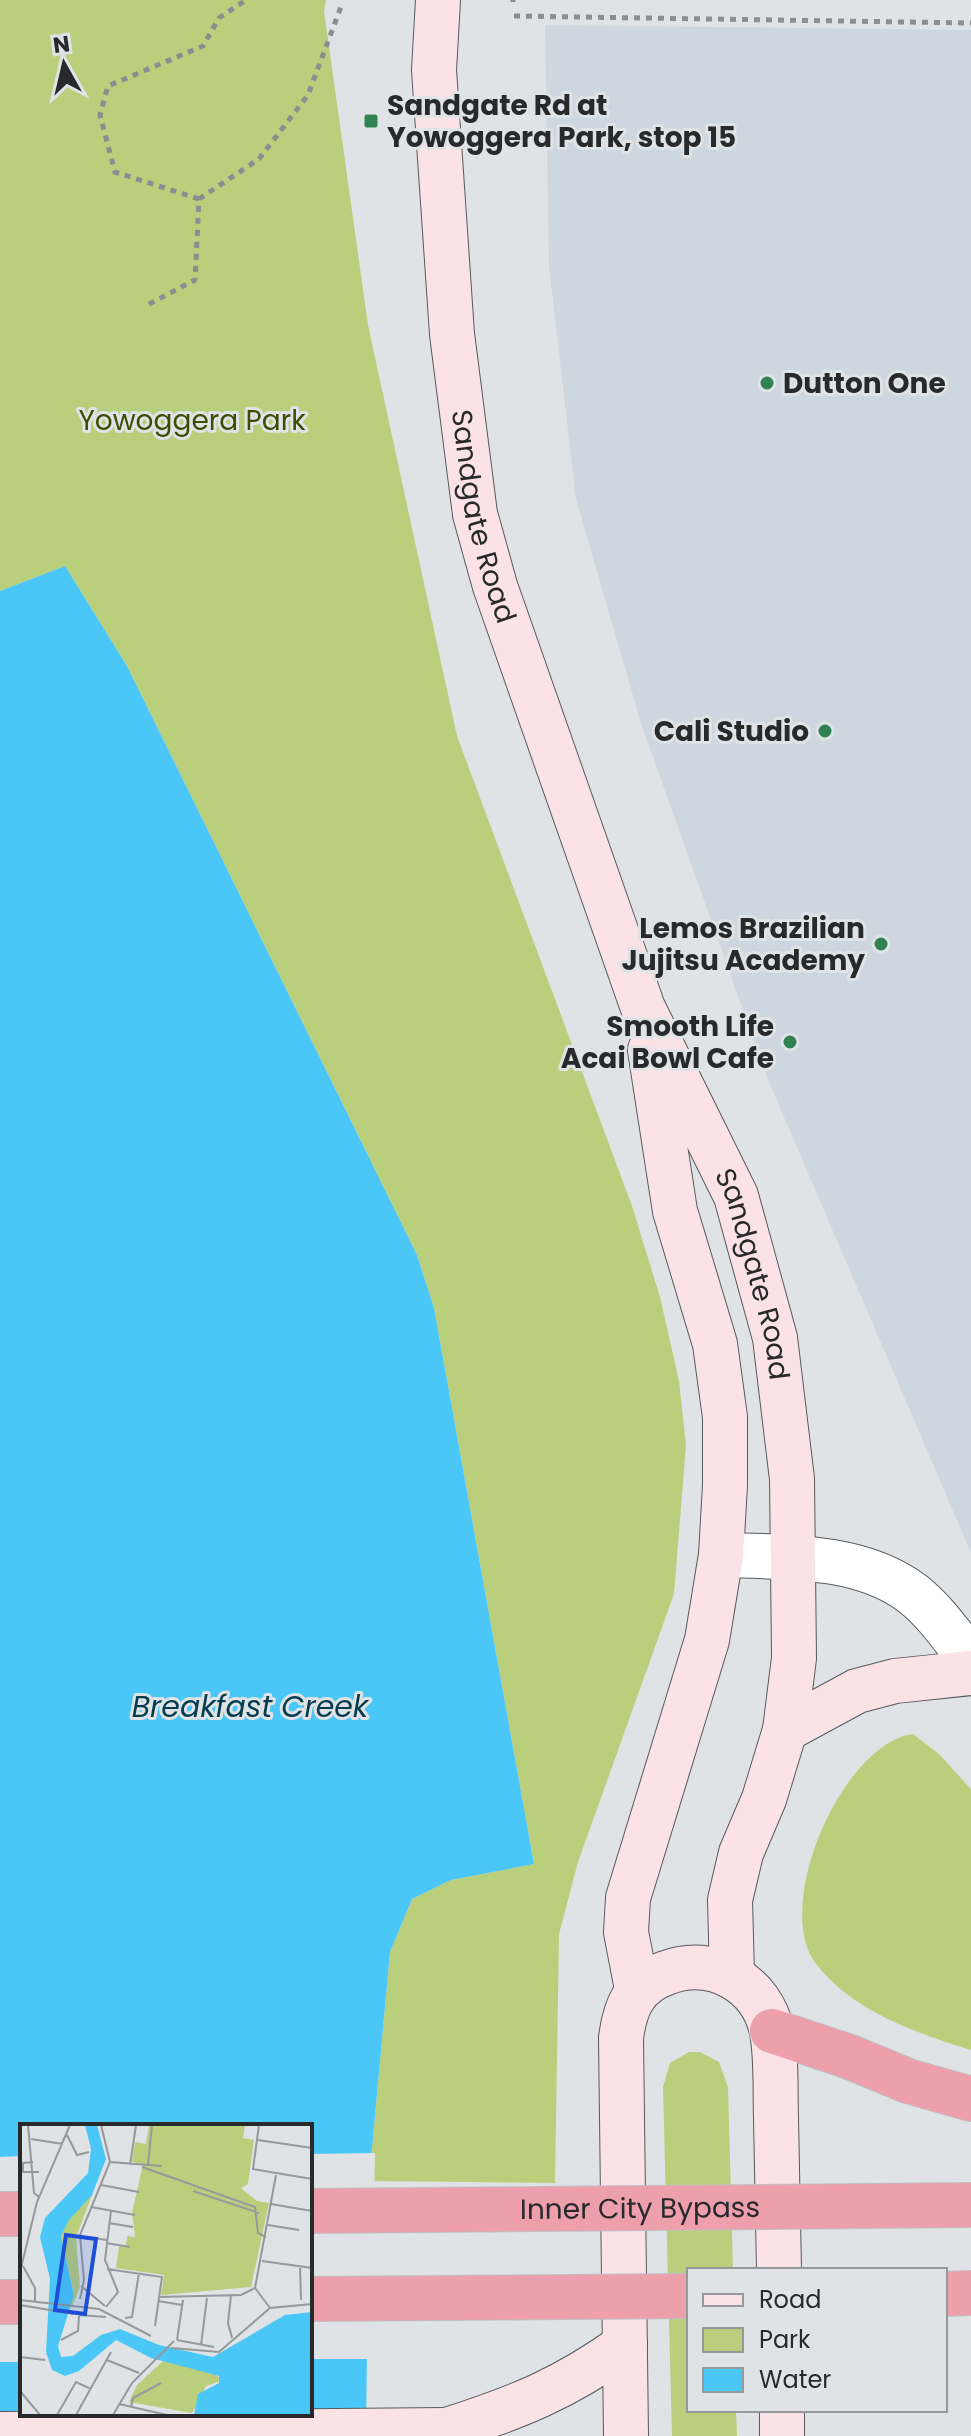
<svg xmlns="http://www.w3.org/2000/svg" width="971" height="2436" viewBox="0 0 971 2436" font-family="Poppins,sans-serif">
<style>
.built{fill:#ced7e0}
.green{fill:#bacf7c}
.water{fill:#4bc7f7;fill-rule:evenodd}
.pier{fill:#dfe3e6}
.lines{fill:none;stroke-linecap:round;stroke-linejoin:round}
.street-casing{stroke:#575a5d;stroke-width:46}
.secondary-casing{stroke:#575a5d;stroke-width:46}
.highway-casing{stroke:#bebfbf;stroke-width:46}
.path{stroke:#8b8e90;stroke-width:5;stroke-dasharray:6 6;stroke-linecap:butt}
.street{stroke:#fff;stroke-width:44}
.secondary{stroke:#fae2e6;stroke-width:44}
.highway{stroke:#ee9fac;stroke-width:44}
.highway-bridge-casing{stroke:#bebfbf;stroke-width:46;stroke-linecap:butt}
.highway-bridge{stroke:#ee9fac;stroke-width:44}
.poi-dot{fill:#318253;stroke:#dfe3e6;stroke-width:3}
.labels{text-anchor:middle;stroke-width:6;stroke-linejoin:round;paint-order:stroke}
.poi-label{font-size:28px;font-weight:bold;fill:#28292b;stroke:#dfe3e6;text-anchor:end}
.park-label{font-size:28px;fill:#3f4c00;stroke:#dfe3e6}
.street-label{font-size:28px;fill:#28292b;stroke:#dfe3e6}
.water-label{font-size:30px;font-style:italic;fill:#043d50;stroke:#dfe3e6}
.inset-river{fill:none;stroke:#4bc7f7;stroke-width:4}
.inset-road{fill:none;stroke:#96999b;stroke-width:2}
.view{fill:#1d4ed8;fill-opacity:0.15;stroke:#1d4ed8;stroke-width:4}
.inset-edge{fill:none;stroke:#28292b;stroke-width:4}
</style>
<rect width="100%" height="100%" fill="#dfe3e6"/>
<polygon class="built" points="545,25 971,30 971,1553 766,1075 640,720 576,499 549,267"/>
<g class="green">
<polygon points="0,0 326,0 324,11 368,325 457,736 632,1206 660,1297 679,1381 686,1445 674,1594 578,1862 559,1934 555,2183 369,2181 390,1952 412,1899 451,1880 534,1864 434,1308 417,1255 127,666 65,566 0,591"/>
<path d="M913,1734l26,20 32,35v261c-55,-17 -122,-40 -157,-89 -40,-58 28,-217 99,-227z"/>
<polygon points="689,2052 700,2052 719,2062 728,2087 733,2270 689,2270 689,2410 736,2410 737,2436 672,2436 663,2087 670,2063"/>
</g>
<path class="water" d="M65,566l62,100 290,589 17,53 100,556 -83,16 -39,19 -22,53 -21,229 -3,255h-366v-1845zM22,2126h288v288h-288z"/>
<g class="pier">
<polygon points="375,2153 371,2359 310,2359 310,2154"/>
<polygon points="22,2156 22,2362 0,2362 0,2157"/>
</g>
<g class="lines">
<defs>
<path id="street" d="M721,1555c63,2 140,-1 192,39 23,18 40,44 58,66"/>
<g id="secondary">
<path id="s1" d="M438,0l-4,70 18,264 23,180 20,72 148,422 93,188 39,142 17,141 2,179 -9,72 -21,69 -23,54 -11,47 2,75"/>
<polyline points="785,1730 857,1691 895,1681 971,1673"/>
<polyline points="637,1989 626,1932 628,1898 707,1640 721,1555 725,1485 725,1417 715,1344 675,1211 650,1050"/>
<polyline points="782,2410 782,2436"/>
<path d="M447,2430c71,-23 117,-41 178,-85"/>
<polyline points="0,2434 447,2430 472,2436"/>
<path d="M626,2436l-5,-398c4,-32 14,-54 45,-65 47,-18 96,10 106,59 5,28 3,58 4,86 1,50 2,101 3,152"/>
</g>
<g id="highway">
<polyline points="772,2031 850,2057 908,2081 971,2099"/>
<polyline points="862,2206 971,2205"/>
<polyline points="0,2214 22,2214"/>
<polyline points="945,2294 971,2293"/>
<polyline points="0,2302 22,2302"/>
</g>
</defs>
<use href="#street" class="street-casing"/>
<use href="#secondary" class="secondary-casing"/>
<use href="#highway" class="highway-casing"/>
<g class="path">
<polyline points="513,2 513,0"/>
<polyline points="514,16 971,23"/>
<polyline points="199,199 115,172 100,115 108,86 203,46 219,18 246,0"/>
<polyline points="199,199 259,159 308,95 342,4"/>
<polyline points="149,304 195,280 199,199"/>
</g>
<use href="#street" class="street"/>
<use href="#secondary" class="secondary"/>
<use href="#highway" class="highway"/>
<defs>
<g id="highway-bridge">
<path id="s2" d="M310,2211l552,-5"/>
<polyline points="310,2299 689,2296"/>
</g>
</defs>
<use href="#highway-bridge" class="highway-bridge-casing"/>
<use href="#highway-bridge" class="highway-bridge"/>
</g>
<g class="poi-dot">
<rect x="363" y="113" width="16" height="16" rx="4"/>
<circle cx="767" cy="383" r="8"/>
<circle cx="825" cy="731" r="8"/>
<circle cx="881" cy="944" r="8"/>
<circle cx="790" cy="1042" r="8"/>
</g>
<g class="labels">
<g class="poi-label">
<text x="387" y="115" text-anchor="start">Sandgate Rd at<tspan x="387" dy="32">Yowoggera Park, stop 15</tspan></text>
<text x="783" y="393" text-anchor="start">Dutton One</text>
<text x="809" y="741">Cali Studio</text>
<text x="865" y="938">Lemos Brazilian<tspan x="865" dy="32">Jujitsu Academy</tspan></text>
<text x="774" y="1036">Smooth Life<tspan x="774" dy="32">Acai Bowl Cafe</tspan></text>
</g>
<g class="park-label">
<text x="192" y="430">Yowoggera Park</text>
</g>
<g class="street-label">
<text dy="10" stroke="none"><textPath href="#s1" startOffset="520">Sandgate Road</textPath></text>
<text dy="10" stroke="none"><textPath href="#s1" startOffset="1328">Sandgate Road</textPath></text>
<text dy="10" stroke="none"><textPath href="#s2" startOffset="330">Inner City Bypass</textPath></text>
</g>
<g class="water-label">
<text x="250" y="1717">Breakfast Creek</text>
</g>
</g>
<g transform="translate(20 2124)">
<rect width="292" height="292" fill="#dfe3e6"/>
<path d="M129,1h96l-2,13 11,2 -6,44 -7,4 16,13 12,2 -18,84 -90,8 3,-20 -48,-7 3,-21 7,-2 1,-9 8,1 -3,-24 11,-49 -11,-2 3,-20 11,2zM73,69l-17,44 4,50 -7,18 -5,-1 6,-10 -13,-58 7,-16zM143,237l51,11 7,9 -15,5 -14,27 -63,-11 8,-17z" fill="#bacf7c"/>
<path d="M65,1h12l9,34 -14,36 -23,25 -8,16 13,59 -16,51 3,11 12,-1 28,-21 19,-6 39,16 54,12 72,-42 27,-3v103h-118l4,-21 21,-11v-7l-68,-18 -35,-18 -37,31 -14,5 -13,-6 -6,-18 4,-73 -10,-42 5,-19 43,-45 3,-24z" fill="#4bc7f7"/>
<path class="inset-river" d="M231,291l16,-37 45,-32"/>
<path class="inset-road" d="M8,1l6,68 5,4M239,1l-6,44 59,10M47,11l10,20 12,-3M11,15l32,5M238,16l54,8M13,38l-10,1v9h16M90,38l52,4M110,41l6,-40M128,41l4,-40M122,43l113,40 3,26 8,4M81,61l38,7M173,67l66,22M251,80l41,7M71,83l44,8M89,99l24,4M248,101l31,5M59,112l28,4M86,119l24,4M242,137l50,7M3,142l12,22v14M280,142l1,34M87,145l55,8 -7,49M0,148l17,-70 33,-77M61,162l24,20M235,164l21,-113M235,164l15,20M211,171l-3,28 4,15M139,173l82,-2 14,-7M60,175l4,-19 -4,-45 30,-73 -9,-37M0,176l79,9 52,27M138,177l24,4M0,181l54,9M86,183l12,-15 -13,-32 6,-49M59,191l27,2M105,194l7,-1 7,-44M41,216l17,-9 1,-15M157,216l6,-40M157,216l37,7M181,221l6,-47M151,224l48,4 51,-44 42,-4M0,233l25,3M87,236l32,13M0,267l20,24M99,280l48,11M111,283l2,-9 28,-15M37,291l19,-33 15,7M56,291l35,-63M93,291l19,-32 42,-42"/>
<path class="view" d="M46,111l30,4 -11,75 -30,-4z"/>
<rect width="292" height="292" class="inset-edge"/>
</g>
<rect x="687" y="2268" width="260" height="144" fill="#dfe3e6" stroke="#96999b" stroke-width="2"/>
<rect x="703" y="2294" width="40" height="12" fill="#fae2e6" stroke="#96999b" stroke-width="2"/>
<text x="759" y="2308" font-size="24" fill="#28292b">Road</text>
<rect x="703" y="2328" width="40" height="24" fill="#bacf7c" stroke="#96999b" stroke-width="2"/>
<text x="759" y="2348" font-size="24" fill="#28292b">Park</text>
<rect x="703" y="2368" width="40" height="24" fill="#4bc7f7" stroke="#96999b" stroke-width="2"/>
<text x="759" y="2388" font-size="24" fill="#28292b">Water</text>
<g transform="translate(64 64) rotate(352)" stroke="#dfe3e6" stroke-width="6" paint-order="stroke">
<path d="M0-6L14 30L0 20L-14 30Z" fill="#28292b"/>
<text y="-12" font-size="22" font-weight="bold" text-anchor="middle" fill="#28292b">N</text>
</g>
</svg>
